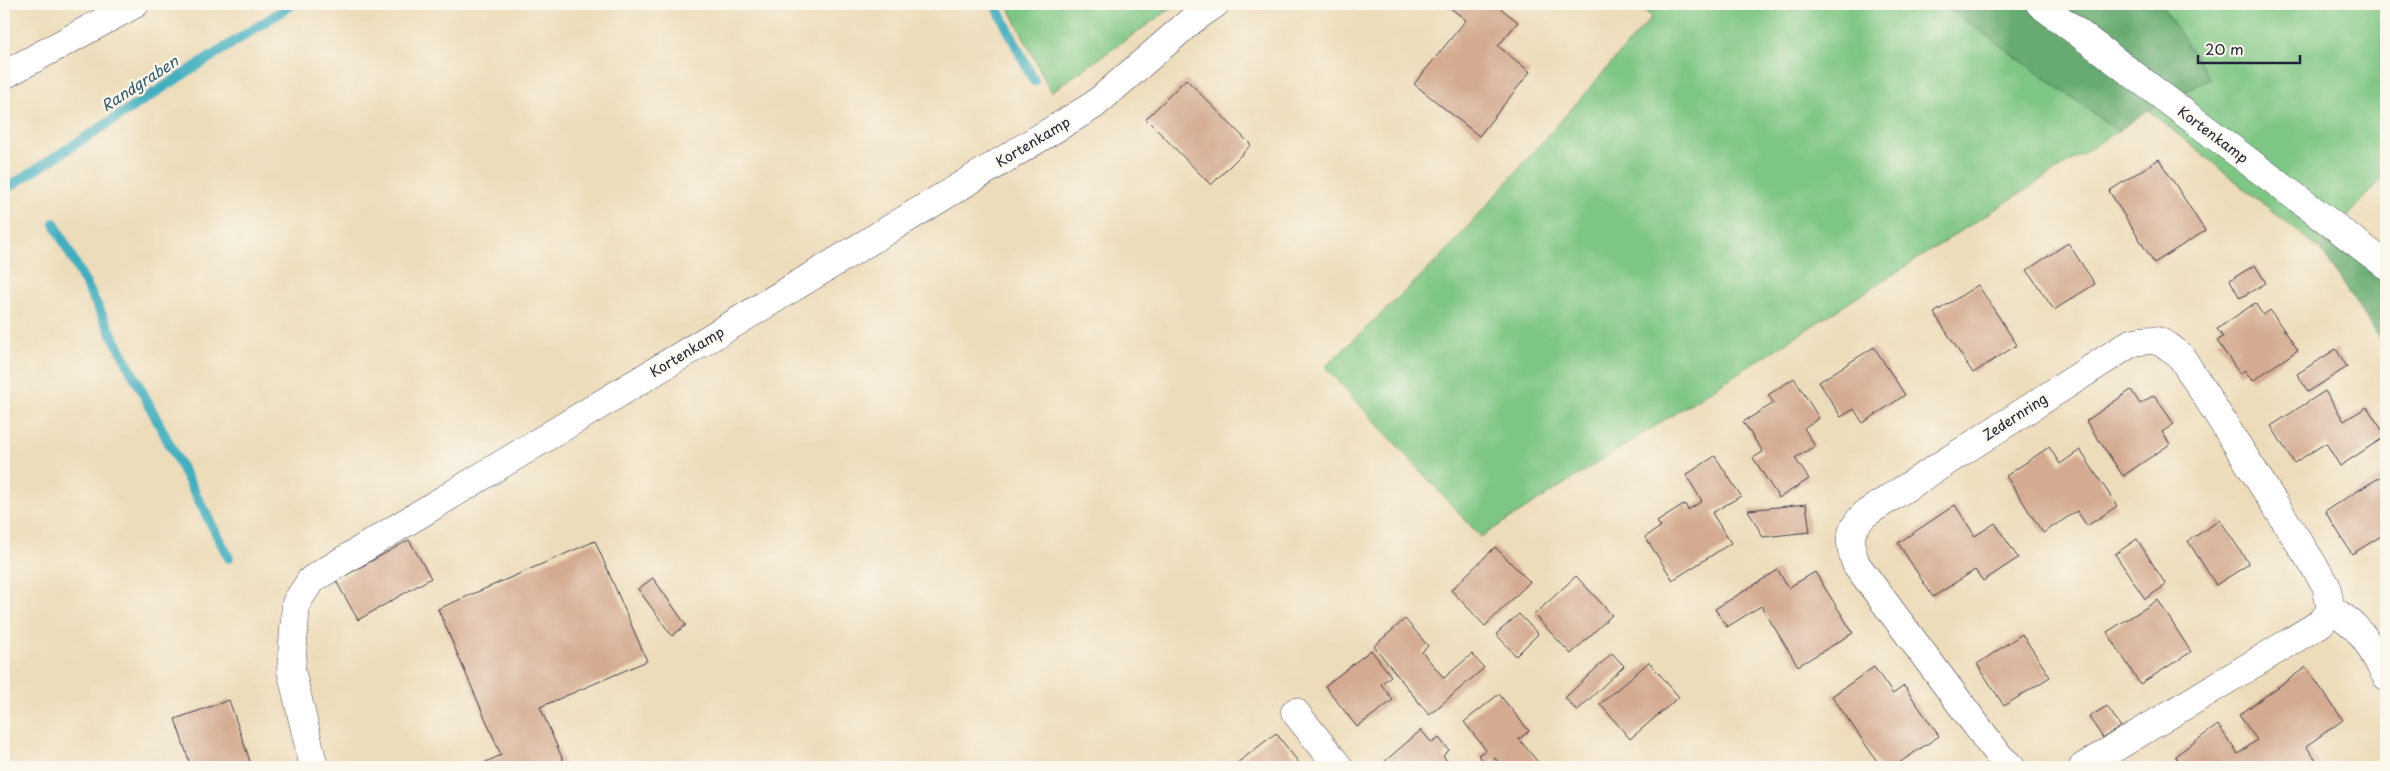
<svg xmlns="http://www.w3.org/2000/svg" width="2390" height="771" viewBox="0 0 2390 771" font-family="'Playpen Sans',sans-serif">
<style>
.green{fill:#7ec683;stroke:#50745f}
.forest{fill:#66ab71;stroke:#446656}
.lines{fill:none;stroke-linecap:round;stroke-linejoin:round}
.stream{stroke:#41afbf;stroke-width:10}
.building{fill:#d4ab91}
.minor-casing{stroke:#403e4e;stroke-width:29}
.minor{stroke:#fff;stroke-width:28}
.labels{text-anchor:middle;stroke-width:4.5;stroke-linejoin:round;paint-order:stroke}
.street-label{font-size:14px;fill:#22223b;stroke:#fbf7ec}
.water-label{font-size:15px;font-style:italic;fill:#2e5a70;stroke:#fbf7ec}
</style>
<rect width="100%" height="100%" fill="#fbf7ec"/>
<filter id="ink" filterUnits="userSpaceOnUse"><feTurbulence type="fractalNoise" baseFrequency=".02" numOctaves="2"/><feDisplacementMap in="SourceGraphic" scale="10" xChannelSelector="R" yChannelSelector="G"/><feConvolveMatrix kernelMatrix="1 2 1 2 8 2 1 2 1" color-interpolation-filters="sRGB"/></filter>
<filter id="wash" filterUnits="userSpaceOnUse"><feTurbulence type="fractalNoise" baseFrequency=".0096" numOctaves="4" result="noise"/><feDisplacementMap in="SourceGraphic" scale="20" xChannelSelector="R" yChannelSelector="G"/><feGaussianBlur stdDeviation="1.12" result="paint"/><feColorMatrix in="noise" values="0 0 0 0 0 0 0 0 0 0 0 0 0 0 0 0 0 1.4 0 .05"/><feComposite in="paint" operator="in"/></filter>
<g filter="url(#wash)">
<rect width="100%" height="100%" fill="#eddcba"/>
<g class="green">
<polygon points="1007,4 1177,4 1051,92"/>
<polygon points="1637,4 1943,4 2118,131 1481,537 1325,367 1442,256 1652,17"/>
<polygon points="2161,4 2386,4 2386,174 2319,249 2148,110 2210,79"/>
</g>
<g class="forest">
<polygon points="1943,4 2161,4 2210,79 2148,110 2118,131"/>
<polygon points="2335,232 2386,272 2386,348 2321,250"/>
</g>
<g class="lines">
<g class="stream">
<polyline points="995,4 1034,81"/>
<polyline points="4,190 293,4"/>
<polyline points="54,223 229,558"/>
</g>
</g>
<g id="blocks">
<g class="building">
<polygon points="1445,4 1495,4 1518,22 1498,46 1530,72 1479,136 1414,84 1466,20"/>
<polygon points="1186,79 1251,145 1211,185 1146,119"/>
<polygon points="2159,159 2205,231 2154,263 2109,191"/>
<polygon points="2068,243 2095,284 2054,310 2027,270"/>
<polygon points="2255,265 2266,283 2240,298 2230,280"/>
<polygon points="1978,285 2017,345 1973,373 1934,313"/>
<polygon points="2255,303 2263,315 2270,310 2298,350 2252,381 2245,370 2240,374 2217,341 2223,337 2217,329"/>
<polygon points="1874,347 1905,395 1863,423 1854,409 1841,417 1819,382"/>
<polygon points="2336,349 2347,367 2308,392 2297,374"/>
<polygon points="1794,378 1819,418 1804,428 1815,446 1795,458 1809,479 1779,498 1753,458 1763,452 1743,422 1774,403 1768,395"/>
<polygon points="2131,390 2140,404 2154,395 2174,424 2162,432 2170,444 2123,476 2086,421"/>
<polygon points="2325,391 2344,421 2367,407 2386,436 2340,466 2326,443 2294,463 2271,426"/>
<polygon points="2049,447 2060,464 2080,450 2117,506 2087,526 2077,511 2043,533 2006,476"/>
<polygon points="1715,456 1741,496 1712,513 1731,543 1673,580 1645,537 1661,527 1657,522 1685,504 1688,510 1702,501 1686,475"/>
<polygon points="2382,476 2386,483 2386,533 2352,554 2325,511"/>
<polygon points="1806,504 1810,532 1763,537 1748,510"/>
<polygon points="1955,505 1975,536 1995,523 2018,558 1983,581 1975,570 1933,597 1898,543"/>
<polygon points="2220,520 2249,564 2216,585 2188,541"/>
<polygon points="2137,539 2166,585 2145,599 2115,554"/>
<polygon points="409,540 431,578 358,620 336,581"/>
<polygon points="595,541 647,661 540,707 566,767 475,767 501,755 438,609"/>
<polygon points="1495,547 1530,582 1485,626 1451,590"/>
<polygon points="1778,570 1788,588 1815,572 1853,633 1798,666 1761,606 1727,627 1715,609"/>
<polygon points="1576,576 1612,615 1571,654 1534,615"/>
<polygon points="653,578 686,625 672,636 638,589"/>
<polygon points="2158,600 2191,652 2140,684 2107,632"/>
<polygon points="1519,614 1538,634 1516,656 1496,634"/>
<polygon points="1405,619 1428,646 1422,652 1444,678 1472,654 1484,668 1429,715 1374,646"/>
<polygon points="2022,634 2050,677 2004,706 1977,664"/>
<polygon points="1371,650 1391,676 1381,684 1393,700 1357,727 1325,686"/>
<polygon points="1612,653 1624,666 1577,711 1565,698"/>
<polygon points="1649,662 1679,697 1630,739 1600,704"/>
<polygon points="1874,667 1893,694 1904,686 1939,736 1893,767 1881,767 1832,696"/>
<polygon points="2306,667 2343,720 2306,746 2320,766 2183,767 2175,756 2218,725 2238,754 2257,740 2239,715"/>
<polygon points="1499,694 1529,731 1519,739 1542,767 1502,767 1495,758 1487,765 1478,755 1486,750 1464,722"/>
<polygon points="229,700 252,767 191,767 175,719"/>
<polygon points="2107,706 2121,727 2103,738 2089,717"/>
<polygon points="1421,730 1432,743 1439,738 1449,750 1443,756 1452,766 1389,767 1384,762"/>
<polygon points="1276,733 1299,763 1294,767 1232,767"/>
</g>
</g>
</g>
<g filter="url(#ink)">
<use href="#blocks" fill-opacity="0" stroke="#403e4e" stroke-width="1"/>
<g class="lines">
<defs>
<g id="minor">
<polyline points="2040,4 2386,265"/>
<polyline points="4,75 135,4"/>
<path d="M2331,610c31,16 39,36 55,66"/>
<polyline points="1295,712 1339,767"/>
<polyline points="314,767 291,670 296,603 311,580 1094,105 1192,20 1215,4"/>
<path d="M2011,767l-11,-10 -144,-193c-8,-22 -8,-33 9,-50l266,-171c24,-6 33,-3 51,15l144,227 5,25 -10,13 -238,144"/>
</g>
</defs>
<use href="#minor" class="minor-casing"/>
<use href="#minor" class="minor"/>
</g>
</g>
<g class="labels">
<g class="street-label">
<text transform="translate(2213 135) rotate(37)" y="5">Kortenkamp</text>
<text transform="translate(1033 142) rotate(-31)" y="5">Kortenkamp</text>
<text transform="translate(687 352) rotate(-31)" y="5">Kortenkamp</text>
<text transform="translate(2015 417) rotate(-33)" y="5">Zedernring</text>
</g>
<g class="water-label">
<text transform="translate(140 84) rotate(-33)" y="5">Randgraben</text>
</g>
</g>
<rect width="2390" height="771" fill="none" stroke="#fbf7ec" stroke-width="20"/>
<path d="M2198 55v8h102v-8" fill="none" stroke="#22223b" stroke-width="2.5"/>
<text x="2205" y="55" font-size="15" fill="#22223b" stroke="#fbf7ec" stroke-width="4" paint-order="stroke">20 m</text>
</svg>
